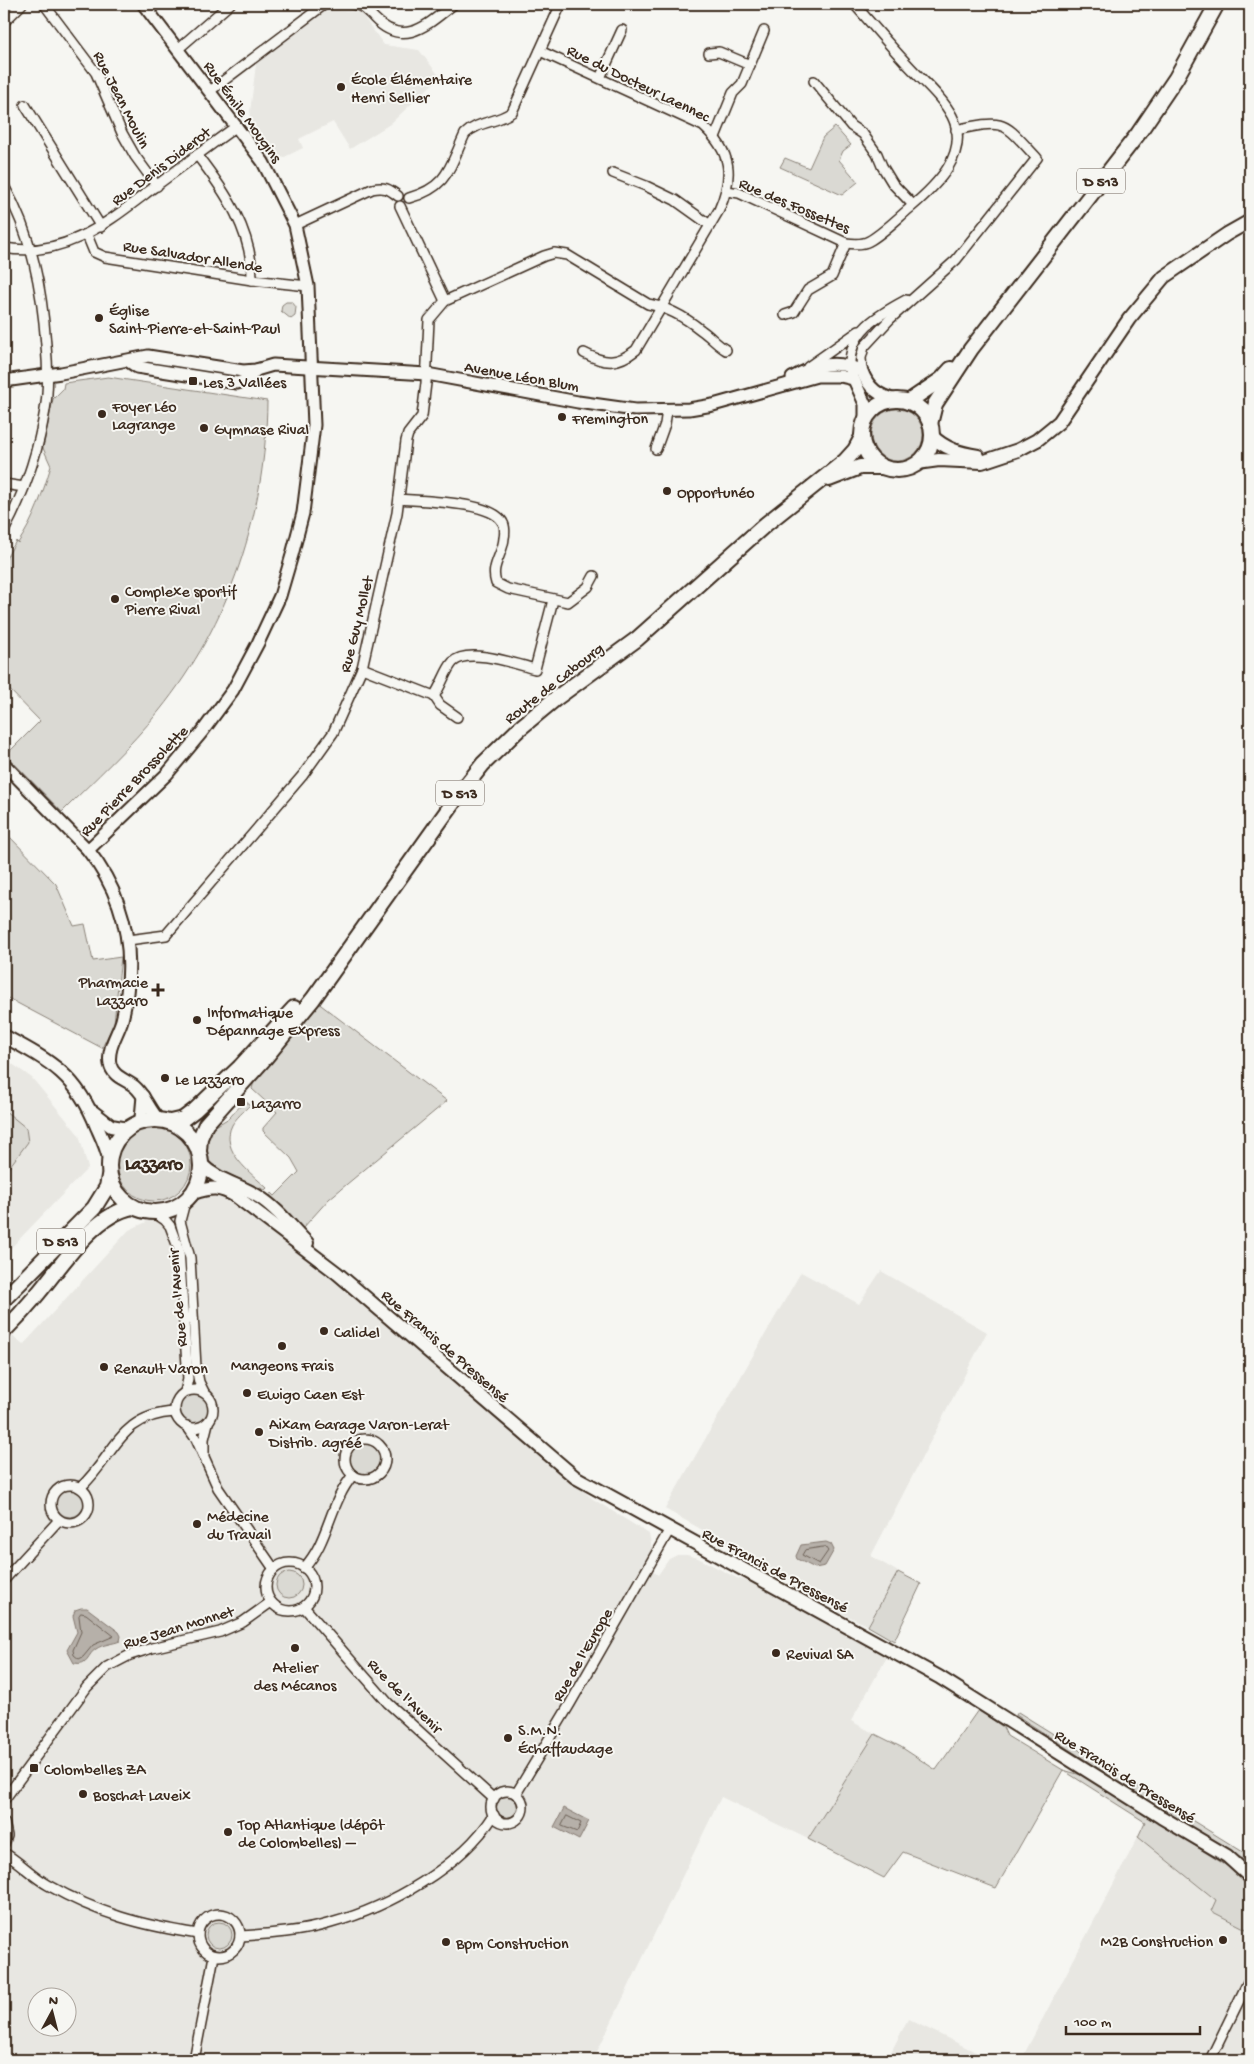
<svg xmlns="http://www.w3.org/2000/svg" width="1254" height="2064" viewBox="0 0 1254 2064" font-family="'Gochi Hand',sans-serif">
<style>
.built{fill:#e8e7e2;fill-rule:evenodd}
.green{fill:#dad9d3;stroke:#8a8278}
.water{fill:#b6b0a9;stroke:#857a71}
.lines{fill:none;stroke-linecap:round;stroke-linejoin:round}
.shore{stroke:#6c6056;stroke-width:1}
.minor-casing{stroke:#3b2a1e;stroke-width:12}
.tertiary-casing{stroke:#3b2a1e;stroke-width:15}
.secondary-casing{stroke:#3b2a1e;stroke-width:16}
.primary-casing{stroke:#3b2a1e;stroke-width:18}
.minor{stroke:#f6f6f2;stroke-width:9}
.tertiary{stroke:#f6f6f2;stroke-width:11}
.secondary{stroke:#f6f6f2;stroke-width:12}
.primary{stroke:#f6f6f2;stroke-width:14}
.poi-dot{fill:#3b2a1e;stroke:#f6f6f2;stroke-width:2}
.labels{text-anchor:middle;stroke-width:4;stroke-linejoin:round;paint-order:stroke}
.shield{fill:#f6f6f2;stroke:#73675e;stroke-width:1}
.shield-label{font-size:15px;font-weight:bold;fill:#3b2a1e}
.poi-label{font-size:16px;fill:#3b2a1e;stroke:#f6f6f2;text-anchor:start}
.street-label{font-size:16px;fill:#3b2a1e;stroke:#f6f6f2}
.neighbourhood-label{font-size:18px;font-weight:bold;fill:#3b2a1e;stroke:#f6f6f2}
</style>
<rect width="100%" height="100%" fill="#f6f6f2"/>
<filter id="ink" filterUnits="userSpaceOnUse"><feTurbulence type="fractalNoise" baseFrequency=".02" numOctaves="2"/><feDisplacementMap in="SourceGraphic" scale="10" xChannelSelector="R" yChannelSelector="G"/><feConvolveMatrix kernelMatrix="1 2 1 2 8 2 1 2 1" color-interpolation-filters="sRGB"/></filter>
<g filter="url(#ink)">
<g class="built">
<polygon points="327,10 360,12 384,45 419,50 440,77 390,124 350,149 333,122 299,139 303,148 272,163 248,128 256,64"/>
<polygon points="4,1058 32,1078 79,1135 88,1168 4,1255"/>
<path d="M213,1191l17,4 147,112 -4,5 107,92 113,95 56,35 4,19 -6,13 11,9 11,-16 8,-4h10l11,3 39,20 34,10 116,69 -36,64 24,13 -67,105 -87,-42 -128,263h-589v-731l19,16 106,-115zM38,1996h30v30h-30z"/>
<polygon points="881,1271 987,1332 871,1556 898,1572 868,1626 840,1612 842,1608 665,1509 801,1272 859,1304"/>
<polygon points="1138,1837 1217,1900 1211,1911 1250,1931 1250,2060 1021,2060"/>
<polygon points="908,2019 992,2060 887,2060"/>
</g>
<g class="green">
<polygon points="835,127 851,145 843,151 839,160 858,182 842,195 780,167 785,158 809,168 823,137"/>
<polygon points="286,302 292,302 296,307 295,316 291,319 281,311 282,305"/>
<path d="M108,377l159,24c-1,112 -37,222 -108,310 -29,36 -64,68 -97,101l-56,-57 34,-34 -36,-37v-122l12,-21 2,2c16,-23 25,-51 33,-77l-8,-18 10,-49 10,-10 1,-6z"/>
<circle cx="897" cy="435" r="26"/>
<polygon points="4,831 56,884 74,926 85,924 93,961 121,957 114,1023 102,1048 4,996"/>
<polygon points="317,1002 447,1101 329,1199 303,1228 274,1203 270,1197 272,1193 275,1196 299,1172 291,1158 263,1131 263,1128 277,1112 252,1089 254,1081"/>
<path d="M245,1101l5,4c-6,6 -14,13 -18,20 -13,26 19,48 35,63l-2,2 -37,-16 -5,2 -15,-11 -4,-11v-12l5,-12 20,-12z"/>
<polygon points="4,1110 26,1128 28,1142 4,1174"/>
<circle cx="154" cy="1164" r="37"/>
<circle cx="195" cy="1408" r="15"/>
<circle cx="365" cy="1459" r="15"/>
<circle cx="70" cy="1503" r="14"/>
<circle cx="289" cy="1585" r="13"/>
<polygon points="898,1572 921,1584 894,1641 868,1626"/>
<polygon points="978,1710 1003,1727 1007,1736 1063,1770 1085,1776 1238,1873 1250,1882 1250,1931 1211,1911 1216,1900 1138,1837 1145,1822 1063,1770 996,1888 903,1852 884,1878 808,1839 875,1734 901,1747 936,1770"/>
<polygon points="1018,1712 1243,1852 1250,1855 1250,1862 1221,1848 1016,1715"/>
<circle cx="508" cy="1806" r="13"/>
<circle cx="219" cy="1935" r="13"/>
</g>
<g class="water">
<polygon points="826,1542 831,1544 834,1550 825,1566 815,1568 797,1559 796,1556 801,1545"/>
<path d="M81,1608h6l32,24 2,4 -1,5c-7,3 -17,3 -24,8 -9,5 -7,17 -22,14l-7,-13 10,-18 -4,-16 2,-6z"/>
<polygon points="564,1808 589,1821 579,1840 554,1827"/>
</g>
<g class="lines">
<g class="shore">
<polygon points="825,1547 828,1551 819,1564 802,1555 805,1550"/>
<polygon points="81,1613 86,1614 114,1636 93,1645 83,1657 79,1659 74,1655 73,1650 81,1632 79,1616"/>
<polygon points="567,1816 581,1823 577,1832 562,1826"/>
</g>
<defs>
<g id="minor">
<polyline points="44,4 96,73 122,133 135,156 157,186"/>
<path d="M352,4c11,1 15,7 22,14 30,31 54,6 80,-14"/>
<polyline points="4,22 22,4"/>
<polyline points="178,49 230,4"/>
<path d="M540,51l163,75c29,26 31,50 16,84l-83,140c-19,15 -31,14 -52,3"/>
<polyline points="709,53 719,52 750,65"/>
<polyline points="600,78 622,30"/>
<polyline points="814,81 851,126 863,134 877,154 882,166 893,184 913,205"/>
<polyline points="210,91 325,4"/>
<polyline points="25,105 101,227"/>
<polyline points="715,137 733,93 742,84 764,31"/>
<path d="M197,155c28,36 56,77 55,125"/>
<polyline points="613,173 646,186 675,200 710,225"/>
<path d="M4,186c28,49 38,103 42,159 2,22 3,43 -1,65 -7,42 -21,84 -41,121"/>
<path d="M727,191l12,2 107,50c7,1 16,2 23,-2 13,-7 29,-23 41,-33 26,-22 61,-55 42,-92 -10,-19 -28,-34 -42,-49 -20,-21 -37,-42 -56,-63"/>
<path d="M409,198c39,-11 40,-30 56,-64 13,-13 32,-11 47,-22l49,-108"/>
<path d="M295,225l77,-36c12,-3 17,0 26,7"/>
<polyline points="87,235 94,252 105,257 252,280 308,286"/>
<path d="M4,248c63,11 106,-28 153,-63 27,-20 53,-40 80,-59"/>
<path d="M445,301l99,-45 10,-3 13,2 81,49c18,3 38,14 53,26 9,6 15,14 25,20"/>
<polyline points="785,315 794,312 808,290 832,276 846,243"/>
<path d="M850,366c-1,-35 28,-51 56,-66"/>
<polyline points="808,367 859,331"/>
<path d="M862,371l-1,-13 3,-11 26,-28 66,-59 81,-102c-35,-37 -30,-39 -81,-28"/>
<polyline points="656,449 665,424 667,410"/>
<polyline points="4,484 24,487"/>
<path d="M399,499c22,2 94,2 104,24 2,3 2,11 1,15 -1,17 -14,27 -8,45l12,6 60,13 20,-15 6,-11"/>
<path d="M362,668l72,28c7,-9 12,-27 19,-34 15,-15 63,2 82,7l18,-69"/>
<polyline points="434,696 440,705 457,717"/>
<polyline points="128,940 166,935 303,775 333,733 362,668 397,513 406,441 408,434 422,416 426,383 429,320 445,301 400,206"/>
<polyline points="185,1202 180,1221 190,1258 196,1367 199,1382 204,1392"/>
<polyline points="153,1212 165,1220 170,1226 179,1250 188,1379 185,1392"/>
<circle cx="194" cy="1409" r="19"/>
<polyline points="187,1426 196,1439 218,1488 274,1569"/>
<circle cx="365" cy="1459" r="20"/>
<polyline points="204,1454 204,1439 208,1423"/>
<circle cx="70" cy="1504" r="19"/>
<path d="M81,1487c35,-33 38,-72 94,-75"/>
<circle cx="290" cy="1587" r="24"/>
<path d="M304,1568c25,-27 25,-64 49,-93"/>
<polyline points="4,1580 59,1520"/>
<polyline points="304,1607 388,1703 494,1799"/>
<circle cx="507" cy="1807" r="16"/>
<polyline points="516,1794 570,1704 670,1529"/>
<polyline points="4,1800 87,1687 107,1667 130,1655 152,1648 220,1632 243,1622 271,1602"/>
<polyline points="4,1822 7,1836 4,1844"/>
<path d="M4,1853c16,9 28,23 44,32 51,29 93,40 150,49"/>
<circle cx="219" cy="1935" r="21"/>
<path d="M240,1936c30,-2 61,-4 91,-13 58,-16 130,-56 163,-108"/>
<polyline points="194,2060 214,1956"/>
<polyline points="1210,2060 1250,1978"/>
</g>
<g id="tertiary">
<polyline points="128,361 137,367 237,383 247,380 256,370"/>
<polyline points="851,373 865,404 865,419"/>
<path d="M792,378c23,-14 45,-19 70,-7 6,17 17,25 34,29"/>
<polyline points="4,381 61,373 148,356 243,371 256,370 273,365 427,374 578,402 635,410 689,409 713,405 817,376 840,376 853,379"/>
<path d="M4,764l84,86c40,51 49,108 34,170 -4,14 -15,28 -12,44 3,13 15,15 24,22 11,9 15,24 25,34"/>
<polyline points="88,850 167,774 202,732 233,690 258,643 280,596 292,555 303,513 314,425 308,286 295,225 263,162 143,4"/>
<polyline points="138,1123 141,1118 143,1096"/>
</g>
<g id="secondary">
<path d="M932,436c13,13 28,17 46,20"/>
<polyline points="917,463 939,460 982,462 1018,450 1037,440 1059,422 1129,319 1164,277 1227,234 1250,221"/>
<path d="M4,1036c46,25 73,39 93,91 5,11 10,21 12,32"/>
<polyline points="93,1112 111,1126 128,1129"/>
<path d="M201,1164c16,17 38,20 58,33 18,11 33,31 48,46"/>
<path d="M193,1193c19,-6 26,-7 44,4l100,76 238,204 364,200 222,140 66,39 23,21"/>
</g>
<g id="primary">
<circle cx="897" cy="435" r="35"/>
<polyline points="908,402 942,379 951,369"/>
<polyline points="930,424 935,404 971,349 1138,134 1176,78 1217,4"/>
<polyline points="829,479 860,467 883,467"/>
<circle cx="155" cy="1166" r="46"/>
<polyline points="170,1122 183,1119 195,1110 240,1067 294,1008"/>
<polyline points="199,1151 200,1138 206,1124 265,1058 313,999 460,793 483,764 520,728 555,699 637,639 766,524 845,461 855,450 862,437"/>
<polyline points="4,1299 94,1208 107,1187 109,1176"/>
<path d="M4,1331c11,-11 21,-22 31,-34 26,-30 57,-82 98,-90"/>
</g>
</defs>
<use href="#minor" class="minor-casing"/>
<use href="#tertiary" class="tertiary-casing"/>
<use href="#secondary" class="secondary-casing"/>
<use href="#primary" class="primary-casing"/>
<use href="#minor" class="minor"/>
<use href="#tertiary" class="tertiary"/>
<use href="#secondary" class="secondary"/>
<use href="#primary" class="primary"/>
</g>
</g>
<g class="poi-dot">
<circle cx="341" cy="87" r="5"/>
<circle cx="99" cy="318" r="5"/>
<rect x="188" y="376" width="10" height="10" rx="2.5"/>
<circle cx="102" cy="414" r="5"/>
<circle cx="562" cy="417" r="5"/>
<circle cx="204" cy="428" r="5"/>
<circle cx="667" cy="491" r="5"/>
<circle cx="115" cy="599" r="5"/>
<path d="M155.5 982.5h5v5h5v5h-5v5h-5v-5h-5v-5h5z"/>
<circle cx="197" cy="1020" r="5"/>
<circle cx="165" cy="1078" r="5"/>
<rect x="236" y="1097" width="10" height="10" rx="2.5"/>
<circle cx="324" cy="1331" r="5"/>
<circle cx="282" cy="1346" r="5"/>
<circle cx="104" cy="1367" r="5"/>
<circle cx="247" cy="1393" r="5"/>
<circle cx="259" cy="1432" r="5"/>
<circle cx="197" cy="1524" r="5"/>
<circle cx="295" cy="1648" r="5"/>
<circle cx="776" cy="1653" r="5"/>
<circle cx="508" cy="1738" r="5"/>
<rect x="29" y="1763" width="10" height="10" rx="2.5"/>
<circle cx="83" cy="1794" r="5"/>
<circle cx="228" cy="1832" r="5"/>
<circle cx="1223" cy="1940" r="5"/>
<circle cx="446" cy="1942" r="5"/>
</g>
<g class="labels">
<g class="shield">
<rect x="1077" y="168.5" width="48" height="25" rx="4"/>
<rect x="436" y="780.5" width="48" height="25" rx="4"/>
<rect x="37" y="1228.5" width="48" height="25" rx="4"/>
</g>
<g class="shield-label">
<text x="1101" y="186">D 513</text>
<text x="460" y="798">D 513</text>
<text x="61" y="1246">D 513</text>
</g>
<g class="poi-label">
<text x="351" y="84">École Élémentaire<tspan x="351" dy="18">Henri Sellier</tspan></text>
<text x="109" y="315">Église<tspan x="109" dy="18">Saint-Pierre-et-Saint-Paul</tspan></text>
<text x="203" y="387">Les 3 Vallées</text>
<text x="112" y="411">Foyer Léo<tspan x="112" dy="18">Lagrange</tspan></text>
<text x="572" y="423">Fremington</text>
<text x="214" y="434">Gymnase Rival</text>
<text x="677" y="497">Opportunéo</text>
<text x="125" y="596">Complexe sportif<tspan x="125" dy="18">Pierre Rival</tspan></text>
<text x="148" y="987" text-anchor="end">Pharmacie<tspan x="148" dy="18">Lazzaro</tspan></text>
<text x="207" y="1017">Informatique<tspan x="207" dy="18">Dépannage Express</tspan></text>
<text x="175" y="1084">Le Lazzaro</text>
<text x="251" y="1108">Lazarro</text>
<text x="334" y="1337">Calidel</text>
<text x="282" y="1370" text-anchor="middle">Mangeons Frais</text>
<text x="114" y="1373">Renault Varon</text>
<text x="257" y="1399">Ewigo Caen Est</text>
<text x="269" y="1429">Aixam Garage Varon-Lerat<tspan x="269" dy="18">Distrib. agréé</tspan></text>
<text x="207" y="1521">Médecine<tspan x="207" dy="18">du Travail</tspan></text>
<text x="786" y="1659">Revival SA</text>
<text x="295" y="1672" text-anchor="middle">Atelier<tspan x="295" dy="18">des Mécanos</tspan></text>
<text x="518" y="1735">S.M.N.<tspan x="518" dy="18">Échaffaudage</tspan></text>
<text x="44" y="1774">Colombelles ZA</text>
<text x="93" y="1800">Boschat Laveix</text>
<text x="238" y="1829">Top Atlantique (dépôt<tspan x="238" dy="18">de Colombelles) –</tspan></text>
<text x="1213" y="1946" text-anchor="end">M2B Construction</text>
<text x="456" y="1948">Bpm Construction</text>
</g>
<g class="street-label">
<text transform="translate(639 82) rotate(26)" y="6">Rue du Docteur Laennec</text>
<text transform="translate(123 99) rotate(63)" y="6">Rue Jean Moulin</text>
<text transform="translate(244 111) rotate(54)" y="6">Rue Émile Mougins</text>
<text transform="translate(160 165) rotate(-37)" y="6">Rue Denis Diderot</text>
<text transform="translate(795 204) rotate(23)" y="6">Rue des Fossettes</text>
<text transform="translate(193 255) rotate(9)" y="6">Rue Salvador Allende</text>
<text transform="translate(522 375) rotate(10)" y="6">Avenue Léon Blum</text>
<text transform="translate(355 624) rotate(-76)" y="6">Rue Guy Mollet</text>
<text transform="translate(553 682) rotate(-38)" y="6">Route de Cabourg</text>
<text transform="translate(133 780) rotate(-46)" y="6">Rue Pierre Brossolette</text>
<text transform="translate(176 1298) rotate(-95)" y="6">Rue de l'Avenir</text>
<text transform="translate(446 1345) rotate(41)" y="6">Rue Francis de Pressensé</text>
<text transform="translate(776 1569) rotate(28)" y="6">Rue Francis de Pressensé</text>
<text transform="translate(178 1626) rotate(-17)" y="6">Rue Jean Monnet</text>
<text transform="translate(581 1654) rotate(-60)" y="6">Rue de l'Europe</text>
<text transform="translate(406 1695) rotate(45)" y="6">Rue de l'Avenir</text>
<text transform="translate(1126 1775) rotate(32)" y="6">Rue Francis de Pressensé</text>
</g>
<g class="neighbourhood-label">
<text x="154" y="1169">Lazzaro</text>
</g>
</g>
<rect width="1254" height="2064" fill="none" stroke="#f6f6f2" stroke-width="20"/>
<rect x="10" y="10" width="1234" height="2044" fill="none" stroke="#3b2a1e" stroke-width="2" filter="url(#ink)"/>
<g transform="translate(52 2012) rotate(7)"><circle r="24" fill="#f6f6f2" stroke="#aba49d"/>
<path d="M0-4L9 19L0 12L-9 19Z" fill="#3b2a1e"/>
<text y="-8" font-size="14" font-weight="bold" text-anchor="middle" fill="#3b2a1e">N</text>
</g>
<path d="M1066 2026v8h134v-8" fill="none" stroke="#3b2a1e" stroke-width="2.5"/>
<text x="1074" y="2026" font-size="15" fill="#3b2a1e" stroke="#f6f6f2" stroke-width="4" paint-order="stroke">100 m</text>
</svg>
